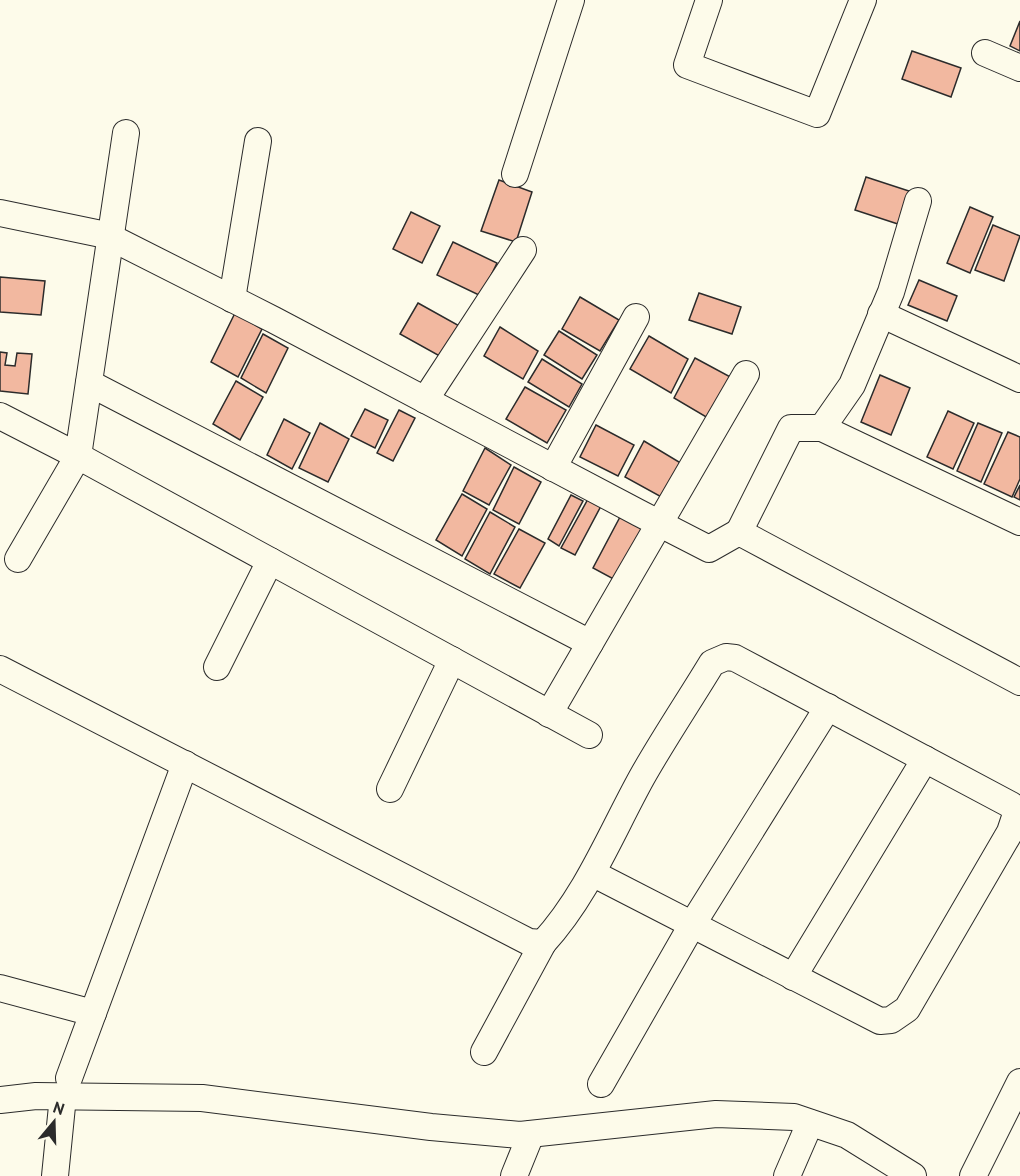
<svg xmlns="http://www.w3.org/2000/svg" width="1020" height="1176" viewBox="0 0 1020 1176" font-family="'PT Sans',sans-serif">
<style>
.building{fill:#f2b8a0;stroke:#2b2b2b;stroke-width:1.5}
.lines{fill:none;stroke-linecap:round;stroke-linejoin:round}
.minor-casing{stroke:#2b2b2b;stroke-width:28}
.minor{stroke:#fdfbea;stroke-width:26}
</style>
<rect width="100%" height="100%" fill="#fdfbea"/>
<g class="building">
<polygon points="1020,21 1020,51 1010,46"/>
<polygon points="912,51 961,68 951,97 902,79"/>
<polygon points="866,177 915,193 904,226 855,210"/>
<polygon points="499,180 532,192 516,242 481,231"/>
<polygon points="970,207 993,217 970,273 947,263"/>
<polygon points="411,212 440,226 422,263 393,249"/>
<polygon points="993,225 1020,236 1004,281 975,270"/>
<polygon points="453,242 497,263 481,296 437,275"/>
<polygon points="0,277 45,281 41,315 0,312"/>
<polygon points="919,280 957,296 947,321 908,305"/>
<polygon points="699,293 741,307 732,334 689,320"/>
<polygon points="580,297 619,320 600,351 562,329"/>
<polygon points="418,303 463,328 445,359 400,334"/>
<polygon points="235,313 262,329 238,377 211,362"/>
<polygon points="500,327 538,351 523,379 484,356"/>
<polygon points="559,331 597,355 582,379 544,355"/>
<polygon points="263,334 288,348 266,393 241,378"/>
<polygon points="649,336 688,359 671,393 630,369"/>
<polygon points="0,352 7,353 5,365 15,366 17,353 32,354 28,394 0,391"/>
<polygon points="695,358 736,380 713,421 674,398"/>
<polygon points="542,359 582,384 569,407 528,382"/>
<polygon points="880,375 910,388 891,435 861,422"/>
<polygon points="236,381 263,397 240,440 213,424"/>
<polygon points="525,387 566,410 547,443 506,419"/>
<polygon points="365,409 388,420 375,448 351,436"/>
<polygon points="399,410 415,418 393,461 377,453"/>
<polygon points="948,411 974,423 953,469 927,457"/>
<polygon points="284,419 310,433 292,469 267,455"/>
<polygon points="320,423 349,439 328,482 299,468"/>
<polygon points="978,423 1002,433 981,482 957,471"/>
<polygon points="596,425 634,445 618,476 580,457"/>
<polygon points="1008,432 1020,437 1020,479 1012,497 984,484"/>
<polygon points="644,441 684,465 665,499 625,477"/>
<polygon points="485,448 511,465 489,505 463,491"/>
<polygon points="514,467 541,482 519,524 493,510"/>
<polygon points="1020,485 1020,500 1014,497"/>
<polygon points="462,494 487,509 462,556 436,540"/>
<polygon points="571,495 583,501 559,546 548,539"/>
<polygon points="588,499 601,506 575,555 561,548"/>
<polygon points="490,512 515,527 490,574 465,559"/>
<polygon points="620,517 646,531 619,582 593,568"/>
<polygon points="519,529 545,543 520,588 494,574"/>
</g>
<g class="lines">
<defs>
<g id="minor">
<polyline points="709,0 687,65 817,114 863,0"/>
<polyline points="985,53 1020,68"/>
<polyline points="515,174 571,0"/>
<polyline points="0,213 106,235 274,320 639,513 709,549 739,532 1020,682"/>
<polyline points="232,299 258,141"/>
<polyline points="881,314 1020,379"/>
<polyline points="89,383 590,643"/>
<polyline points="425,400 523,250"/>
<polyline points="0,416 78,456 589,735"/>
<polyline points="822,428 1020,522"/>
<polyline points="553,468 636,317"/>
<polyline points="739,532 791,428 822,428 852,385 891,292 918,201"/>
<polyline points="18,559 78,456 126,133"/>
<polyline points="217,667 270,561"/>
<path d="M0,669l529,273 14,1c44,-48 68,-110 99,-166 22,-39 47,-76 70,-114l14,-6 9,1 276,147 5,9 -6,18 -103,177 -16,11 -11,1 -288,-148"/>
<polyline points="549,714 746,374"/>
<polyline points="390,789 452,660"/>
<polyline points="793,977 925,759"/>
<polyline points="0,988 93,1013"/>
<polyline points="484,1052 543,943"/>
<polyline points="69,1078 185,764"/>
<polyline points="601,1084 692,925 828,707"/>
<polyline points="0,1100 36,1096 202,1098 431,1127 520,1135 716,1114 794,1117 847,1135 913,1176"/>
<polyline points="55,1176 63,1096"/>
<polyline points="514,1176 531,1134"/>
<polyline points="787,1176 810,1123"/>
<polyline points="973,1176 1020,1082"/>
</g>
</defs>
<use href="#minor" class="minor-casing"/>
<use href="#minor" class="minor"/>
</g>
<g transform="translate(54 1122) rotate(19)" stroke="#fdfbea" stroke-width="4.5" paint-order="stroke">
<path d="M0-4.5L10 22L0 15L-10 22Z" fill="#2b2b2b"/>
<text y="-9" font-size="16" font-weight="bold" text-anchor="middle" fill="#2b2b2b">N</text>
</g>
</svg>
